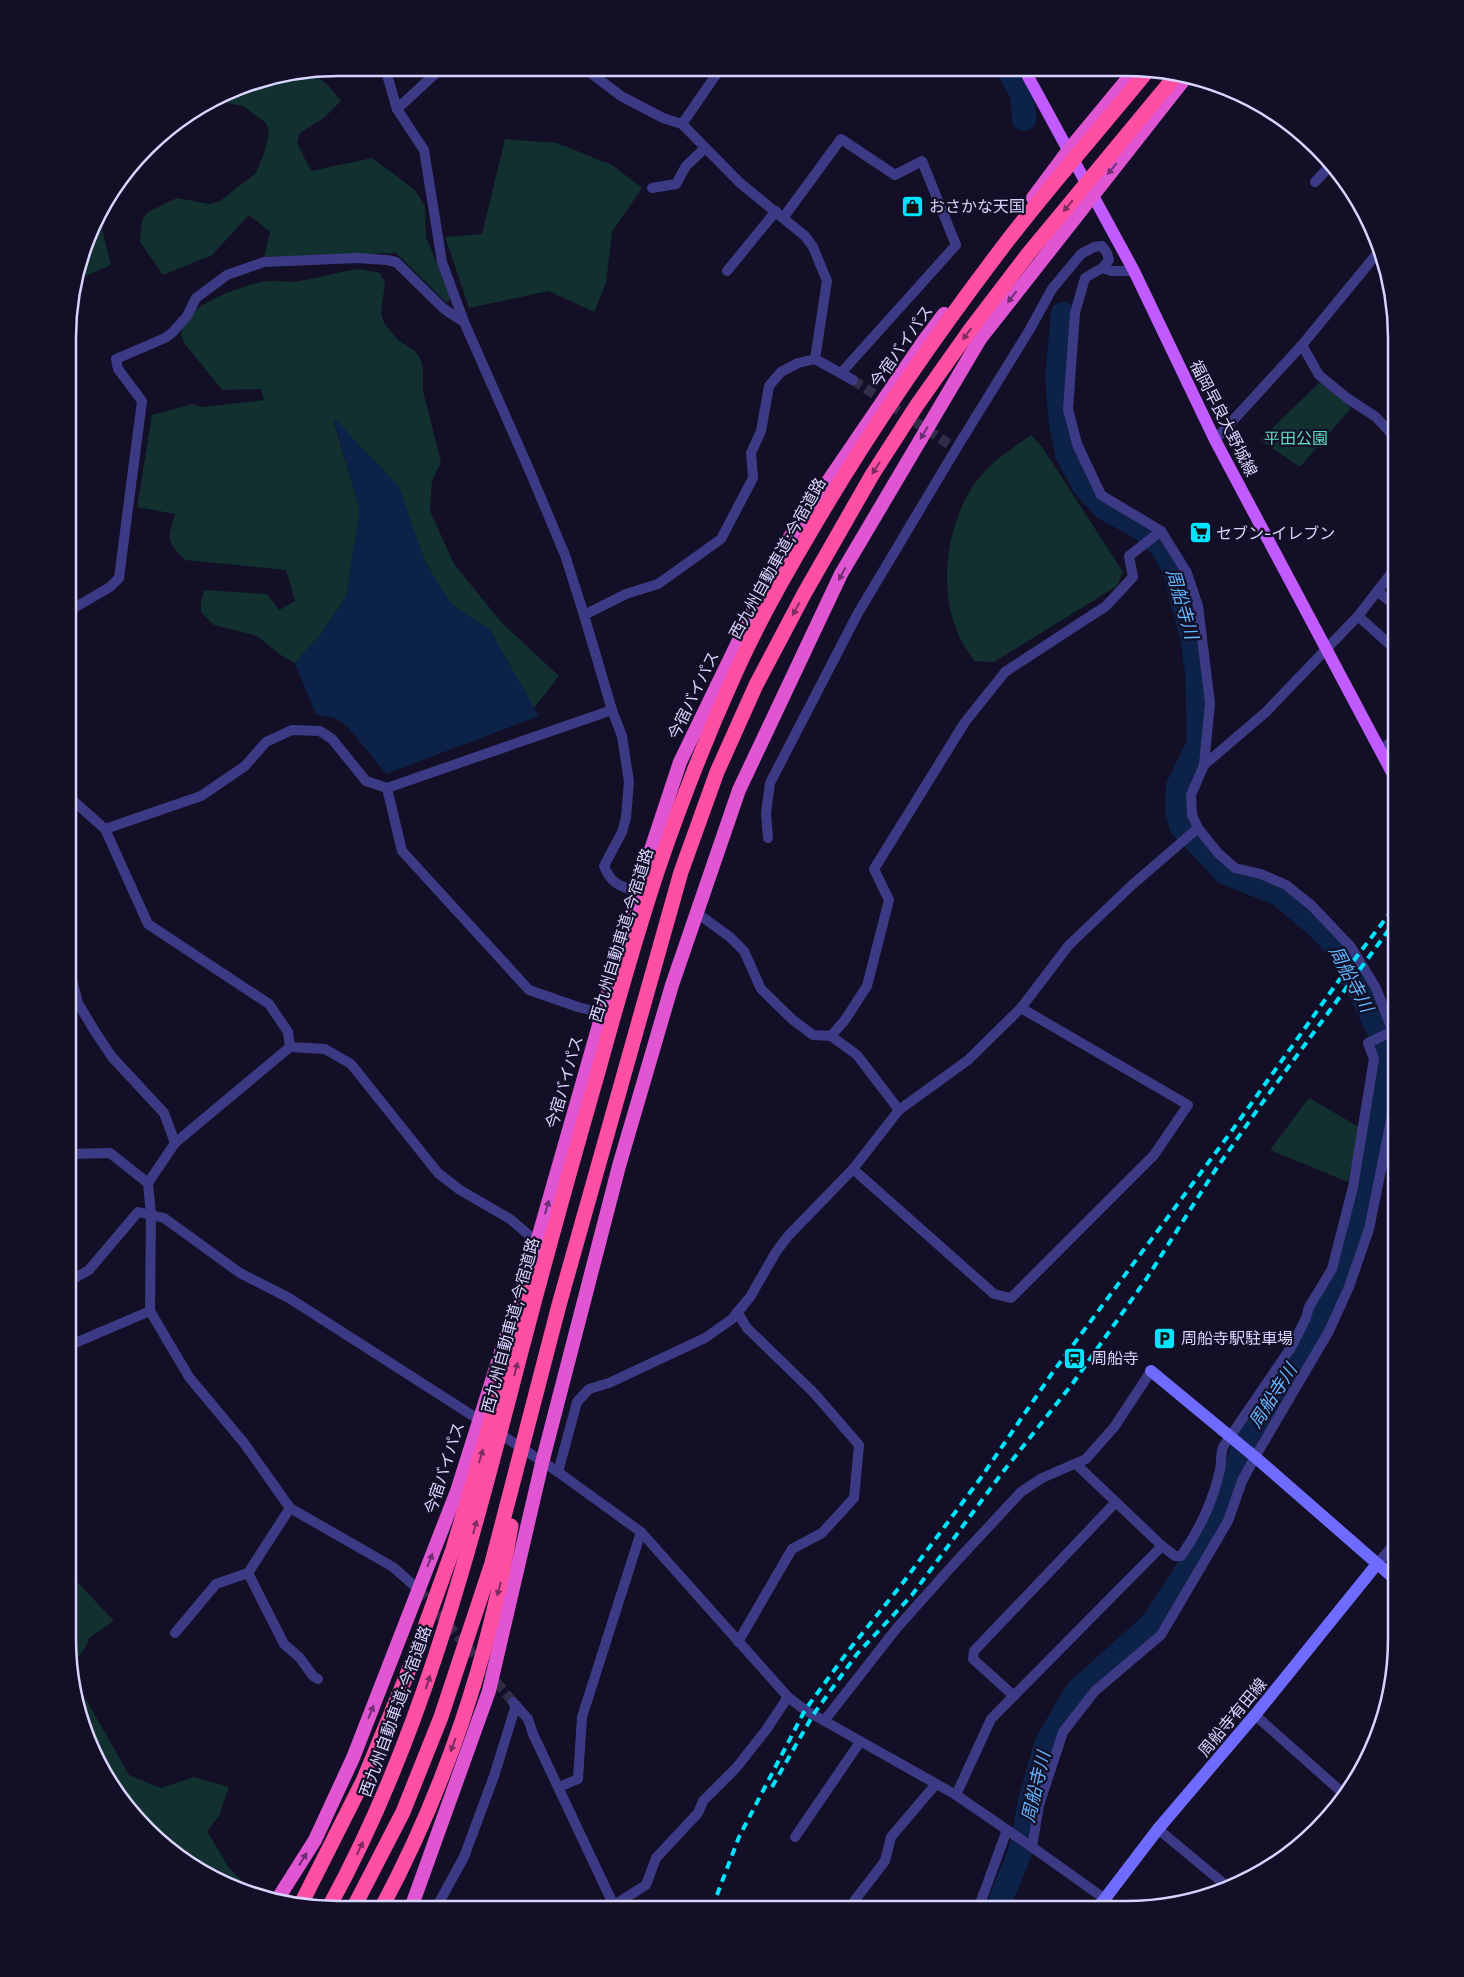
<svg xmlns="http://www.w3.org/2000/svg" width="1464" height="1977" viewBox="0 0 1464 1977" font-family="Inter,'Noto Sans JP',sans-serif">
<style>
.green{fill:#12302f}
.water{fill:#0c2248}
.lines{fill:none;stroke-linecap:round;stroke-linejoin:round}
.river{stroke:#0c2248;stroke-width:24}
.minor-tunnel{stroke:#312d47;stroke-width:10;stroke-dasharray:10 5;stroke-linecap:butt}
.minor{stroke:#3d3a85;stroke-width:10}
.secondary{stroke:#6f6bff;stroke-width:12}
.primary{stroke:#c25bff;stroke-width:12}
.trunk{stroke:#e055d1;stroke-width:14}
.rail{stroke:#00e5ff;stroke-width:4;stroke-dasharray:8 6;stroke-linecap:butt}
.motorway-bridge{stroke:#ff4fa3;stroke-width:15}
.oneway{fill:#6f2e73}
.oneway2{fill:#7d2c5e}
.labels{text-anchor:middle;stroke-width:4.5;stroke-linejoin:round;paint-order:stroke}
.poi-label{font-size:16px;fill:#d9d4ff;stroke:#130f26;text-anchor:start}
.street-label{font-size:16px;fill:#d9d4ff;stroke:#130f26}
.park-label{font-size:16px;fill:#5fe0c0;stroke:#130f26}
.water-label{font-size:18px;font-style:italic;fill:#62b6ff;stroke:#130f26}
.rim{fill:none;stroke:#d9d4ff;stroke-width:2.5}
</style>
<rect width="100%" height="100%" fill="#130f26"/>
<g class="green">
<polygon points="311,72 328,85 341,101 325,117 300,133 297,143 311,171 372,158 414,189 425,206 426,237 451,298 447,303 396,253 264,257 270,232 249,215 212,255 163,275 140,242 142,220 148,212 177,198 210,204 220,201 256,173 264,153 269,133 266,123 243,106 222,102 197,113 251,82"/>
<polygon points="505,139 557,143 612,165 642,188 612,232 606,283 594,312 549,291 469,308 445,237 482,234"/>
<polygon points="99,217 111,265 77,280"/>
<path d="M360,269l20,4 5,9 -4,31 3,10 14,17 17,11 6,9 2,10v21l18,71 -9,19 -2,30 24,53 47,58 58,54 -25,32 -45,-79 -37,-24 -27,-43 -26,-75 -66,-68 27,91 -14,87 -25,37 -26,29 -13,-7 -25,-20 -43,-11 -13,-13v-10l3,-12 63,4 12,16 16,-9 -9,-31 -101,-10c-19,-20 -18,-20 -10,-46l-38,-7 15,-92 40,-11 11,3 61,-7 -3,-11 -39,1 -37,-46 -4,-9c2,-10 8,-19 16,-26 15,-12 52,-26 71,-28 11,-1 21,2 31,0 21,-3 40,-10 61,-12z"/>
<polygon points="1320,382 1351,408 1300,467 1260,440"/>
<path d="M1031,435l11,12 81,125 -6,14 -123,76 -20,-1c-6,-10 -13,-19 -17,-30 -21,-50 -8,-126 32,-164 12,-12 28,-22 42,-32z"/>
<polygon points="1309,1098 1359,1127 1348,1182 1270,1150"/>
<path d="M68,1572l46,49 -25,17c-3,15 -17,21 -17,34l-4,-33z"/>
<path d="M73,1679l2,6 12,16 42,74 32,13 33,-11 35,10 -10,29 -12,15 22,37 28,27c-86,-23 -157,-101 -180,-186 -3,-9 -3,-20 -4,-30z"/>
</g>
<polygon class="water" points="333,417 399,487 425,562 452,605 489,629 539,716 386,774 348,727 333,717 316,715 295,663 321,634 346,597 360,510"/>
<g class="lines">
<g class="river">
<polyline points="1008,69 1022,94 1024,119"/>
<polyline points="997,1909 1021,1849 1030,1801 1046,1744 1077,1691 1152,1624 1184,1575 1207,1535 1230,1485 1248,1434 1305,1347 1337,1282 1371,1176 1389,1056 1376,1025 1340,950 1317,926 1279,894 1226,873 1181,826 1177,810 1178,786 1199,743 1197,672 1192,637 1174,568 1161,546 1143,529 1104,508 1084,486 1067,454 1061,425 1057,376 1063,314"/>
</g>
<g class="minor-tunnel">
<polyline points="853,380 956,449"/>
<polyline points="419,1590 513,1702"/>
</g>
<g class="minor">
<polyline points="385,68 397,109 424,150 442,262 464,322 528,467 565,555 584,615"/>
<polyline points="584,68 621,96 663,118 682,124 740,183 805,236 813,247 827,281 815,359"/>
<polyline points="397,109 436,73 437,68"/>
<polyline points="682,124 720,69"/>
<polyline points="1315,182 1332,164"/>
<polyline points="652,188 676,184 686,166 705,148"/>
<polyline points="1350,193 1351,192"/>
<polyline points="783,218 841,139 895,175 922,161 956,245 841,373"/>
<polyline points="727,271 776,211"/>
<polyline points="1134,271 1112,271 1102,268 1085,278 1075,313 1068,409 1077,444 1101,495 1161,531 1187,573 1198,606 1210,703 1204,765 1191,795 1192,815 1198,828 1218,853 1235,868 1261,874 1286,885 1311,905 1351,947 1376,988 1396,1040"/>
<polyline points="1302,345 1319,375 1347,398 1376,417 1396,439"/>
<polyline points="1215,440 1302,345 1380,250"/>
<polyline points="1377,591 1396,606"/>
<polyline points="69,611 110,587 119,578 142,401 118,369 116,359 165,338 173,332 187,316 196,298 227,275 264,262 357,258 387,260 396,262 444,309 464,322"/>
<polyline points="1358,616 1396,650"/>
<polyline points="1381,750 1396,738"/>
<polyline points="1204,765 1266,712 1358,616 1396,567"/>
<polyline points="387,788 402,851 529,990 578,1007 602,1013"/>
<polyline points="69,797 105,829 148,924 269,1004 288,1032 290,1047"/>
<polyline points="105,829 201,796 245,766 266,742 292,730 320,731 332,739 366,781 387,788 612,710"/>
<polyline points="768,838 766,813 770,783 858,613 956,449 1030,329 1052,289 1081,254 1094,247 1102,246 1107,253 1109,260 1102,268"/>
<path d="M637,892c-17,-6 -26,-8 -33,-26l18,-34 4,-14 3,-36 -7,-46 -10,-26 -28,-95 42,-21 32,-10 63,-45 32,-61 -2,-25 10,-22 8,-45 12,-14 17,-9 17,-4 38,21"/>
<polyline points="697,913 730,937 744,951 761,989 793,1020 813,1035 831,1036 857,1055 899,1110"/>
<polyline points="69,968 78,1003 94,1030 112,1057 164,1113 175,1143"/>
<polyline points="831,1036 845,1020 867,986 889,900 874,869 965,722 1005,672 1106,606 1133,577 1129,556 1161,531"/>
<polyline points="68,1154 110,1153 148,1183"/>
<polyline points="853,1169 994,1294 1011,1298 1154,1155 1188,1105 1021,1008"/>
<polyline points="68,1282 89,1270 138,1212 164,1218 240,1273 289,1298 484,1423"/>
<polyline points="737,1312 747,1328 814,1393 859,1445 854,1498 822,1533 792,1549 738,1642"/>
<polyline points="68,1346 150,1311"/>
<polyline points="496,1431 558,1472 641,1532 788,1697 805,1710 956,1795 1032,1847 1105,1899"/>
<polyline points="558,1472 577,1402 589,1389 609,1383 705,1338 732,1319 750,1297 776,1252 788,1236 853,1169 899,1110 968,1060 1021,1008 1069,945 1132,885 1198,828"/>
<polyline points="290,1508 248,1573 284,1644 300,1658 313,1676 318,1679"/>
<path d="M1162,1546l13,10h6c17,-24 31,-53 38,-82 3,-9 1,-18 4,-27l69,-101 14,-28 3,-11 23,-38 21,-82 21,-128 -6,-16 25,-12"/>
<polyline points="1377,1564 1396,1542"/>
<polyline points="419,1590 393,1567 290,1508 244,1443 189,1377 150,1311 151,1214 148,1183 175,1143 290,1047 325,1049 351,1064 438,1173 460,1190 510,1219 537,1242"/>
<polyline points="175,1633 216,1584 248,1573"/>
<polyline points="1014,1696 973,1659 974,1651 1116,1502"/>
<polyline points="513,1702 528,1719 533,1734 615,1908"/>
<polyline points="1255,1715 1345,1795"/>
<polyline points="824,1721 896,1629 953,1565 1021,1492 1042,1478 1086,1459 1115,1426 1151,1371"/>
<polyline points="559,1787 578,1779 582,1717 641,1532"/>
<polyline points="956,1795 991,1719 1162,1546 1076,1464"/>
<polyline points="1158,1829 1229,1888"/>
<polyline points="795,1837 860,1742"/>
<polyline points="1032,1847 1039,1805 1063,1732 1095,1691 1161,1635 1228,1521 1242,1481 1255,1457 1329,1331 1349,1287 1369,1229 1396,1096"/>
<polyline points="614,1905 646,1885 656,1858 698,1813 703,1801 736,1768 766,1730 788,1697"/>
<polyline points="436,1908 464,1857 494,1776 516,1705"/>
<polyline points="848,1909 885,1861 891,1837 936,1784"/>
<polyline points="978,1909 1007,1830"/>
</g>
<g class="secondary">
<polyline points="1151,1371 1255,1457 1396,1580"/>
<polyline points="1097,1909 1158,1829 1255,1715 1377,1564"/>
</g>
<polyline class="primary" points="1024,69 1134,271 1215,440 1396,780"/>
<g class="trunk">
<polyline points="1033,198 1068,151 1135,70"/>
<polyline points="522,1288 537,1242 637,892 680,762 786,543 923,342 944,314"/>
<polyline points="277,1900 315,1840 353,1758 457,1491 507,1333"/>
<polyline points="411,1908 489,1691 542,1463 619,1166 672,985 739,790 841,574 980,339 1186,77"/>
</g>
<g class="rail">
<polyline points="772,1787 813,1715 857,1654 912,1595 1002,1473 1073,1383 1147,1278 1214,1172 1260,1106 1396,920"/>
<polyline points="712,1908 739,1837 805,1710 849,1650 902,1584 980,1479 1053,1372 1231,1132 1342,976 1396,905"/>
</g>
<g class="motorway-bridge">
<polyline points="300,1906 363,1781 413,1660 453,1549 487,1435 523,1298 534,1274"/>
<path d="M329,1907c88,-160 134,-334 180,-509 28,-109 58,-218 89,-326 19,-69 38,-138 61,-206 22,-64 47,-128 75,-190 22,-50 49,-98 77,-145 58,-100 124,-195 194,-287 46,-60 96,-116 143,-174"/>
<polyline points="354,1907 403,1812 441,1717 492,1563 559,1305 681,872 717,772 756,685 804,594 872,475 917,405 970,330 1028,254 1177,74"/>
<path d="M382,1907c63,-118 107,-249 129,-381"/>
</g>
</g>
<defs><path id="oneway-solid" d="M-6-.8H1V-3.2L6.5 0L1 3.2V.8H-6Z" transform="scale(1.25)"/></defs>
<g class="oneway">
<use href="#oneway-solid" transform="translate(1112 169) rotate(129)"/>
<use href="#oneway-solid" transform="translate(1012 297) rotate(128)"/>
<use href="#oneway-solid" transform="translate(924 433) rotate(121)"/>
<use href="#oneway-solid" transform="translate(842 574) rotate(118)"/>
<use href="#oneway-solid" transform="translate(547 1207) rotate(-74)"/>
<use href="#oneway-solid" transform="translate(430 1560) rotate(-69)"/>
<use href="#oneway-solid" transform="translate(371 1712) rotate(-68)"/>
<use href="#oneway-solid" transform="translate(303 1859) rotate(-58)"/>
</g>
<g class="oneway2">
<use href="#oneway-solid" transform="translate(1068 206) rotate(130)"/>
<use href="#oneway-solid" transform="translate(967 334) rotate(126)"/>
<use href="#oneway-solid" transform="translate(876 468) rotate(123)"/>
<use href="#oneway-solid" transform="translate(796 609) rotate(118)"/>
<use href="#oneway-solid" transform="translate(516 1369) rotate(-75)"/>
<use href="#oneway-solid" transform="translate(481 1456) rotate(-73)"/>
<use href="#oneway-solid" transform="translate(475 1527) rotate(-75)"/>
<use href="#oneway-solid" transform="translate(499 1589) rotate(105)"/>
<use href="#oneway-solid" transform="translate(428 1682) rotate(-71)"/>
<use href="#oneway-solid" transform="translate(453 1745) rotate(110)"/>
<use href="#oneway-solid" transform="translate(360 1848) rotate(-65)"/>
</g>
<defs>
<symbol id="shop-square" viewBox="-11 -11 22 22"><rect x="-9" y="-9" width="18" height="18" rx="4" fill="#00e5ff" stroke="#130f26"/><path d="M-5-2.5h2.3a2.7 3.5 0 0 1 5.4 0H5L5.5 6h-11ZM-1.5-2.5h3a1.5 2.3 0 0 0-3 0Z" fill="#111"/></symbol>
<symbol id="supermarket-square" viewBox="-11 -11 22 22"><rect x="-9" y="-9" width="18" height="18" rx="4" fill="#00e5ff" stroke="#130f26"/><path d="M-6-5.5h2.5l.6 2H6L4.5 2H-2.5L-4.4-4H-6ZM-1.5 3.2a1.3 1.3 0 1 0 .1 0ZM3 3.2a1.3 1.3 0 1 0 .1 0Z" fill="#111"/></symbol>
<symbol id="parking-square" viewBox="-11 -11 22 22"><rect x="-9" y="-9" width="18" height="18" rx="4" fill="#00e5ff" stroke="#130f26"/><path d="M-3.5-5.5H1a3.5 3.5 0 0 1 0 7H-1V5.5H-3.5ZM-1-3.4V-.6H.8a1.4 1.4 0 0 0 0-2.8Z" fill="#111"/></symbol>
<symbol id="station-square" viewBox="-11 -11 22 22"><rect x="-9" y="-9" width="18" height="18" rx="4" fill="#00e5ff" stroke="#130f26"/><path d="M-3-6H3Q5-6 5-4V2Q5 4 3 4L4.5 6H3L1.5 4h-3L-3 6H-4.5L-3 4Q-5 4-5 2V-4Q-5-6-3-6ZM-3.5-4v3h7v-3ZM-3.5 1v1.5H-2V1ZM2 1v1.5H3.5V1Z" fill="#111"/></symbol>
</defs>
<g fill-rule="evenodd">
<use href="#shop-square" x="900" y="194" width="25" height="25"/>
<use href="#supermarket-square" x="1188" y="520" width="25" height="25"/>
<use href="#parking-square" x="1152" y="1326" width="25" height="25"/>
<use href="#station-square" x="1062" y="1346" width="25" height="25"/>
</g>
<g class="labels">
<g class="poi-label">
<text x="929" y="212">おさかな天国</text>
<text x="1216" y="539">セブン-イレブン</text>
<text x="1181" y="1344">周船寺駅駐車場</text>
<text x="1091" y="1364">周船寺</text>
</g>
<g class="street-label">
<text transform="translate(901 346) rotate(-55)" y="6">今宿バイパス</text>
<text transform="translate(1224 418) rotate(63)" y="6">福岡早良大野城線</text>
<text transform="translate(777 558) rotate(-61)" y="6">西九州自動車道;今宿道路</text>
<text transform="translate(693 695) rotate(-64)" y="6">今宿バイパス</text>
<text transform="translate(621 935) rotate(-73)" y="6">西九州自動車道;今宿道路</text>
<text transform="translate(564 1082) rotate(-74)" y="6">今宿バイパス</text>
<text transform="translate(510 1325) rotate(-75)" y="6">西九州自動車道;今宿道路</text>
<text transform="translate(444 1468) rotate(-72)" y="6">今宿バイパス</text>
<text transform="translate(395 1711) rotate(-70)" y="6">西九州自動車道;今宿道路</text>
<text transform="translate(1232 1717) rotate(-50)" y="6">周船寺有田線</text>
</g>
<g class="park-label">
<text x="1296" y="444">平田公園</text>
</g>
<g class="water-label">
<text transform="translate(1182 604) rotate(74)" y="6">周船寺川</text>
<text transform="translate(1351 979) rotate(62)" y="6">周船寺川</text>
<text transform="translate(1273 1396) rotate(-57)" y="6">周船寺川</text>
<text transform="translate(1036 1787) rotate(-77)" y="6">周船寺川</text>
</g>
</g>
<path d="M0 0H1464V1977H0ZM338 76H1126A262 262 0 0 1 1388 338V1639A262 262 0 0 1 1126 1901H338A262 262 0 0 1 76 1639V338A262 262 0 0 1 338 76Z" fill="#130f26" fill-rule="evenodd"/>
<path class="rim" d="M338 76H1126A262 262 0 0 1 1388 338V1639A262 262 0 0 1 1126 1901H338A262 262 0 0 1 76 1639V338A262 262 0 0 1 338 76Z"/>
</svg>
